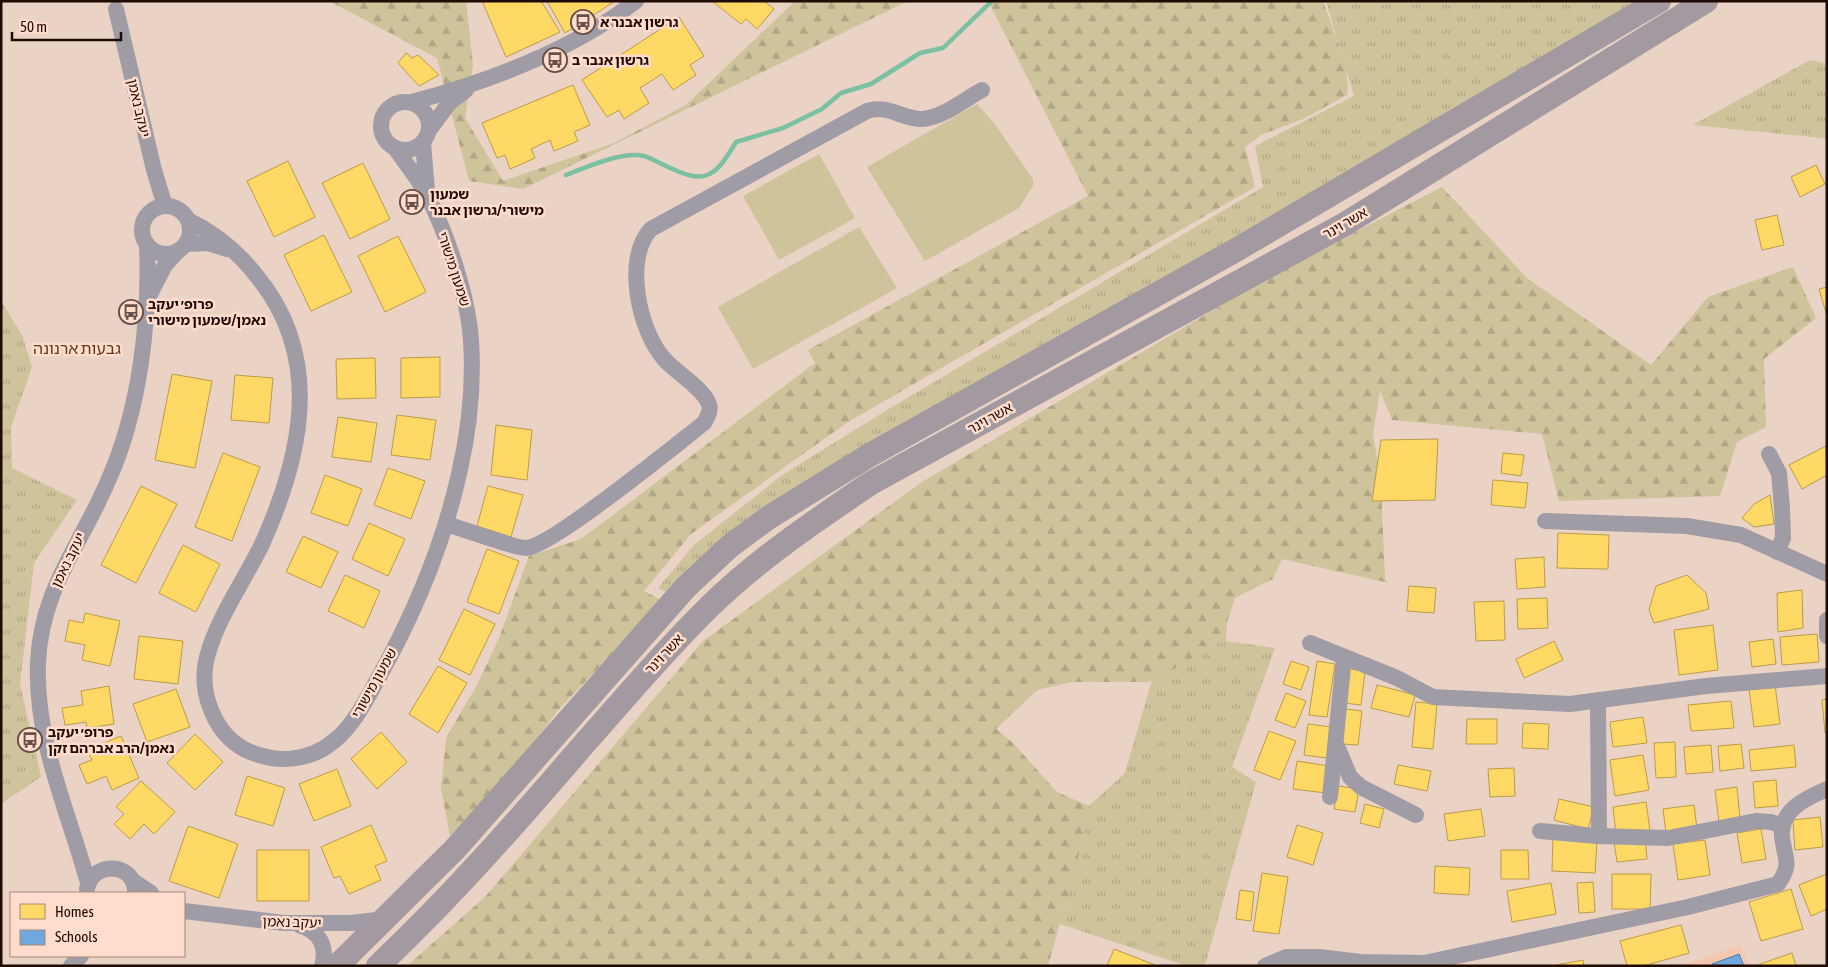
<svg xmlns="http://www.w3.org/2000/svg" width="1828" height="967" viewBox="0 0 1828 967" font-family="'Asap Condensed','Noto Sans Hebrew',sans-serif">
<style>
.built{fill:#f4c8b0}
.grass{fill:url(#grass-tufts)}
.forest{fill:url(#forest-firs)}
.garden{fill:#cec39b}
.homes{fill:#ffd966;stroke:#bc9b48}
.schools{fill:#6fa8dc;stroke:#57799b}
.lines{fill:none;stroke-linecap:round;stroke-linejoin:round}
.stream{stroke:#7bc0a3;stroke-width:4.5}
.minor{stroke:#a09ca5;stroke-width:16}
.secondary{stroke:#a29aa0;stroke-width:24}
.labels{text-anchor:middle;stroke-width:5;stroke-linejoin:round;paint-order:stroke}
.poi-label{font-size:14px;font-weight:bold;fill:#1e0b03;stroke:#ffdccb;text-anchor:start}
.street-label{font-size:14px;fill:#1e0b03;stroke:#ffdccb}
.quarter-label{font-size:16px;fill:#64371e;stroke:#ffdccb}
</style>
<defs>
<pattern id="grass-tufts" width="24" height="20" patternUnits="userSpaceOnUse" patternTransform="scale(1.25)"><rect width="24" height="20" fill="#cec39b"/><path d="M3 7l-1-3M5 7V3M7 7l1-3M15 17l-1-3M17 17v-4M19 17l1-3" fill="none" stroke="#b0a684"/></pattern>
<pattern id="forest-firs" width="22" height="20" patternUnits="userSpaceOnUse" patternTransform="scale(1.25)"><rect width="22" height="20" fill="#cec39b"/><path d="M5 1l3.5 6h-7zM16 11l3.5 6h-7z" fill="#b0a684"/></pattern>
</defs>
<rect width="100%" height="100%" fill="#ead2c5"/>
<polygon class="built" points="1740,945 1750,966 1681,966"/>
<g class="grass">
<polygon points="1326,1 1637,1 1473,100 855,459 670,594 658,588 694,545 781,476 887,410 1263,187 1255,146 1354,96"/>
<polygon points="1810,60 1827,64 1827,140 1822,138 1693,125"/>
<polygon points="1,301 22,335 32,367 11,427 12,468 77,500 34,563 20,684 41,777 5,801 1,806"/>
<polygon points="1226,641 1275,648 1232,767 1256,782 1205,966 1187,966 1060,924 1089,806 1125,773 1152,680 1217,642"/>
</g>
<g class="forest">
<polygon points="329,1 466,1 473,65 465,118 503,181 614,143 686,105 795,1 908,1 523,189 469,181 437,58"/>
<path d="M988,1h335c8,25 29,68 24,94l-44,24 -42,16 -16,12 10,40 -407,235 -157,112 -47,57 19,10 -104,108 -40,53 -69,74 -9,-48 5,-50 32,-55 21,-45 30,-82 52,-17 234,-176 -7,-13 280,-154z"/>
<polygon points="1442,187 1527,278 1651,365 1708,297 1793,267 1816,318 1764,359 1766,427 1737,442 1720,496 1559,501 1542,434 1392,420 1380,391 1373,434 1381,484 1385,580 1389,583 1282,559 1273,579 1235,598 1227,623 1226,641 1217,642 1183,664 1149,682 1072,682 1037,690 996,729 1012,742 1057,792 1089,806 1082,843 1048,966 407,966 486,896 703,641 922,482 1278,272"/>
</g>
<g class="garden">
<polygon points="977,104 994,123 1033,179 1033,186 1019,208 925,261 867,167"/>
<polygon points="819,154 855,218 779,260 743,196"/>
<polygon points="859,227 897,288 753,369 718,307"/>
</g>
<g class="homes">
<polygon points="485,1 541,1 560,32 506,57 483,3"/>
<polygon points="547,1 615,1 565,33"/>
<polygon points="712,1 764,1 774,9 757,29 746,19 741,24"/>
<polygon points="679,17 704,56 690,65 696,75 673,90 662,74 640,88 649,103 624,119 619,110 607,117 582,80"/>
<polygon points="406,53 412,58 418,55 439,75 419,86 398,63"/>
<polygon points="573,85 590,125 574,132 578,141 554,151 550,140 531,149 535,158 510,169 505,155 497,158 482,123"/>
<polygon points="288,161 315,217 274,237 247,181"/>
<polygon points="363,163 390,219 350,239 322,183"/>
<polygon points="1816,165 1825,184 1800,197 1791,177"/>
<polygon points="1777,215 1784,245 1762,250 1755,220"/>
<polygon points="324,235 352,292 311,311 284,255"/>
<polygon points="398,236 426,292 385,312 358,256"/>
<polygon points="1827,287 1827,316 1819,289"/>
<polygon points="440,357 440,397 401,398 401,358"/>
<polygon points="375,358 376,398 337,399 336,359"/>
<polygon points="172,374 212,381 195,468 155,460"/>
<polygon points="235,375 273,378 269,423 231,420"/>
<polygon points="397,415 436,420 430,460 391,455"/>
<polygon points="338,417 377,423 371,462 332,457"/>
<polygon points="496,425 532,430 527,480 491,475"/>
<polygon points="1438,439 1435,500 1372,501 1381,440"/>
<polygon points="1826,446 1827,475 1802,489 1789,465"/>
<polygon points="223,453 260,467 232,541 195,527"/>
<polygon points="1503,453 1524,455 1521,476 1501,473"/>
<polygon points="388,468 425,481 411,519 374,505"/>
<polygon points="325,475 362,489 348,526 311,513"/>
<polygon points="1493,480 1528,483 1525,508 1491,505"/>
<polygon points="141,486 177,504 136,583 101,565"/>
<polygon points="488,486 523,495 511,537 477,526"/>
<polygon points="1770,495 1774,524 1754,527 1742,518 1754,504"/>
<polygon points="369,523 405,539 388,576 352,559"/>
<polygon points="1558,533 1609,535 1608,569 1557,568"/>
<polygon points="303,536 338,552 321,588 286,572"/>
<polygon points="183,545 220,564 196,612 159,593"/>
<polygon points="487,549 519,561 499,614 467,602"/>
<polygon points="1544,557 1545,587 1517,589 1515,559"/>
<polygon points="345,575 380,591 364,628 328,611"/>
<polygon points="1687,575 1706,593 1709,609 1654,623 1649,610 1656,586"/>
<polygon points="1409,586 1436,588 1434,613 1407,611"/>
<polygon points="1802,590 1803,628 1778,632 1777,593"/>
<polygon points="1547,598 1548,628 1518,629 1517,599"/>
<polygon points="1504,601 1505,640 1476,641 1474,602"/>
<polygon points="464,609 495,624 470,675 439,660"/>
<polygon points="85,613 120,621 110,666 82,660 85,645 65,641 69,620 83,623"/>
<polygon points="1713,625 1718,670 1679,675 1674,630"/>
<polygon points="1817,634 1819,662 1782,665 1780,637"/>
<polygon points="139,636 183,641 178,684 134,679"/>
<polygon points="1773,639 1776,664 1752,667 1749,642"/>
<polygon points="1554,641 1563,660 1524,678 1516,659"/>
<polygon points="1291,661 1309,667 1301,690 1283,684"/>
<polygon points="1317,661 1335,664 1327,717 1309,715"/>
<polygon points="438,666 467,683 438,733 409,714"/>
<polygon points="1349,669 1365,671 1361,705 1345,703"/>
<polygon points="1377,685 1415,695 1409,717 1371,708"/>
<polygon points="1775,685 1780,724 1754,727 1749,689"/>
<polygon points="109,686 114,724 87,728 86,722 65,725 62,708 83,705 81,691"/>
<polygon points="176,689 190,727 147,742 133,704"/>
<polygon points="1286,693 1306,701 1295,728 1275,720"/>
<polygon points="1827,699 1827,733 1825,733 1822,700"/>
<polygon points="1731,701 1734,728 1691,731 1688,705"/>
<polygon points="1416,702 1437,704 1433,749 1412,747"/>
<polygon points="1345,709 1362,711 1358,745 1341,744"/>
<polygon points="1643,717 1647,743 1613,747 1610,722"/>
<polygon points="1467,719 1497,719 1497,744 1466,744"/>
<polygon points="1523,723 1549,724 1548,749 1522,748"/>
<polygon points="1308,724 1331,727 1327,758 1304,755"/>
<polygon points="1269,731 1296,741 1280,780 1254,770"/>
<polygon points="381,732 407,762 377,789 351,759"/>
<polygon points="195,734 223,762 195,790 167,763"/>
<polygon points="121,736 139,778 112,790 106,776 87,784 79,765 92,760 87,750"/>
<polygon points="1675,742 1676,777 1656,778 1654,743"/>
<polygon points="1741,744 1744,768 1720,771 1718,746"/>
<polygon points="1711,745 1713,772 1686,774 1684,747"/>
<polygon points="1794,745 1796,767 1751,771 1749,750"/>
<polygon points="1643,755 1649,790 1615,796 1610,760"/>
<polygon points="1297,761 1329,766 1326,793 1293,789"/>
<polygon points="1398,765 1431,771 1427,791 1394,784"/>
<polygon points="1514,768 1515,796 1490,797 1488,769"/>
<polygon points="337,769 351,806 314,821 299,784"/>
<polygon points="247,776 285,788 273,826 235,815"/>
<polygon points="1776,780 1778,806 1755,808 1753,782"/>
<polygon points="141,781 175,812 154,834 144,824 130,839 114,824 124,814 116,807"/>
<polygon points="1338,786 1359,789 1355,812 1334,809"/>
<polygon points="1737,787 1740,819 1719,822 1715,790"/>
<polygon points="1559,799 1594,807 1588,829 1554,820"/>
<polygon points="1646,802 1650,830 1616,834 1613,807"/>
<polygon points="1365,804 1384,809 1379,828 1360,823"/>
<polygon points="1694,805 1697,829 1666,833 1663,809"/>
<polygon points="1481,809 1485,836 1448,841 1444,814"/>
<polygon points="1820,817 1823,847 1795,850 1793,820"/>
<polygon points="371,825 387,861 375,866 381,880 349,894 340,876 334,878 321,847"/>
<polygon points="1297,825 1323,833 1313,865 1287,857"/>
<polygon points="188,826 238,844 219,898 169,881"/>
<polygon points="1761,829 1766,859 1742,863 1737,833"/>
<polygon points="1553,838 1597,840 1595,873 1552,871"/>
<polygon points="1645,838 1647,859 1617,862 1614,842"/>
<polygon points="1705,840 1710,875 1678,880 1673,844"/>
<rect x="257" y="850" width="52" height="51"/>
<polygon points="1501,850 1528,850 1529,879 1501,879"/>
<polygon points="1435,866 1470,868 1469,895 1434,893"/>
<polygon points="1262,873 1288,877 1279,934 1253,931"/>
<polygon points="1612,874 1651,874 1650,909 1612,909"/>
<polygon points="1827,874 1827,909 1811,916 1799,885"/>
<polygon points="1593,882 1595,912 1579,913 1577,883"/>
<polygon points="1551,883 1556,914 1512,922 1507,891"/>
<polygon points="1791,889 1803,929 1761,941 1749,902"/>
<polygon points="1240,890 1254,892 1251,921 1236,919"/>
<polygon points="1681,925 1689,953 1643,966 1627,966 1620,941"/>
<polygon points="1114,949 1155,965 1154,966 1107,966"/>
<polygon points="1792,953 1796,966 1760,966 1760,964"/>
<polygon points="1583,960 1584,966 1556,966 1556,965"/>
</g>
<polygon class="schools" points="1739,954 1744,966 1713,966 1712,964"/>
<g class="lines">
<path class="stream" d="M566,175c21,-8 56,-24 78,-19 7,2 15,7 22,10 39,19 48,13 70,-24l47,-14 39,-19 19,-16 30,-9 49,-31 23,-5 49,-47"/>
<g class="minor">
<polyline points="116,9 154,170 165,206"/>
<circle cx="405" cy="126" r="24"/>
<path d="M412,102c78,-21 160,-51 224,-101"/>
<polyline points="430,129 450,102 466,90"/>
<polyline points="423,142 427,192"/>
<circle cx="166" cy="230" r="24"/>
<path d="M188,220c27,13 49,31 68,55 67,81 47,177 7,267 -18,38 -45,74 -56,115 -9,34 7,77 39,93 29,14 63,12 88,-9 21,-17 33,-43 46,-66 35,-63 63,-130 79,-201 10,-43 15,-89 12,-134 -3,-43 -23,-103 -42,-141 -9,-18 -23,-35 -34,-51"/>
<polyline points="186,244 208,243 227,249"/>
<polyline points="150,294 165,265 178,251"/>
<polyline points="1769,454 1779,473 1782,508 1783,538 1777,552"/>
<polyline points="1545,521 1687,526 1741,535 1827,574"/>
<path d="M446,524c15,4 68,24 80,24 25,-1 151,-104 178,-125 4,-7 8,-14 4,-21 -6,-14 -32,-30 -43,-42 -26,-28 -42,-102 -14,-131l216,-118c22,-7 36,9 56,8 21,-2 42,-20 59,-29"/>
<polyline points="1827,620 1827,636"/>
<polyline points="1310,643 1397,678 1433,697 1570,704 1706,686 1827,676"/>
<polyline points="1598,701 1599,836"/>
<polyline points="1337,746 1350,777 1361,787 1416,815"/>
<polyline points="1330,797 1344,657"/>
<polyline points="1540,831 1597,836 1668,838 1756,821 1771,822 1783,826"/>
<polyline points="133,881 151,893"/>
<path d="M88,883c-20,-73 -53,-142 -50,-220 3,-74 43,-118 70,-182 32,-71 42,-160 39,-237"/>
<path d="M87,889c5,-29 49,-27 48,4"/>
<polyline points="184,911 284,923 351,923 385,919"/>
<path d="M299,925c20,6 29,21 23,41"/>
<polyline points="71,966 81,956"/>
<path d="M1265,966l21,-9h33l42,5 63,1 264,-56 90,-23c15,-21 6,-26 4,-48 -2,-26 24,-38 45,-47"/>
</g>
<g class="secondary">
<polyline points="337,966 455,849 686,587 730,546 768,518 868,456 1236,250 1659,1"/>
<path d="M378,966c74,-70 140,-145 206,-222 41,-46 81,-94 125,-137 49,-48 106,-86 162,-124l474,-259 361,-223"/>
</g>
</g>
<defs>
<symbol id="bus-ring" viewBox="-11 -11 22 22"><circle r="9.5" fill="#ffdccb" stroke="#655147" stroke-width="1.5"/><path d="M-5-6H5V4H4V6H2V4H-2V6H-4V4H-5ZM-3.5-4V0h7V-4ZM-3.5 1.2v1.5H-2V1.2ZM2 1.2v1.5H3.5V1.2Z" fill="#655147"/></symbol>
</defs>
<g fill-rule="evenodd">
<use href="#bus-ring" x="569" y="8" width="28" height="28"/>
<use href="#bus-ring" x="541" y="46" width="28" height="28"/>
<use href="#bus-ring" x="398" y="188" width="28" height="28"/>
<use href="#bus-ring" x="117" y="298" width="28" height="28"/>
<use href="#bus-ring" x="16" y="726" width="28" height="28"/>
</g>
<g class="labels">
<g class="poi-label">
<text x="600" y="27">גרשון אבנר א</text>
<text x="572" y="65">גרשון אנבר ב</text>
<text x="430" y="199">שמעון<tspan x="430" dy="16">מישורי/גרשון אבנר</tspan></text>
<text x="148" y="309">פרופ׳ יעקב<tspan x="148" dy="16">נאמן/שמעון מישורי</tspan></text>
<text x="48" y="737">פרופ׳ יעקב<tspan x="48" dy="16">נאמן/הרב אברהם זקן</tspan></text>
</g>
<g class="street-label">
<text transform="translate(139 108) rotate(77)" y="5">יעקב נאמן</text>
<text transform="translate(1345 223) rotate(-30)" y="5">אשר וינר</text>
<text transform="translate(454 269) rotate(72)" y="5">שמעון מישורי</text>
<text transform="translate(990 418) rotate(-29)" y="5">אשר וינר</text>
<text transform="translate(68 560) rotate(-64)" y="5">יעקב נאמן</text>
<text transform="translate(664 654) rotate(-47)" y="5">אשר וינר</text>
<text transform="translate(374 683) rotate(-61)" y="5">שמעון מישורי</text>
<text transform="translate(292 922) rotate(2)" y="5">יעקב נאמן</text>
</g>
<g class="quarter-label">
<text x="77" y="354">גבעות ארנונה</text>
</g>
</g>
<rect width="1828" height="967" fill="none" stroke="#1e0b03" stroke-width="5"/>
<rect x="10" y="892" width="175" height="65" fill="#ffdccb" stroke="#a5887b"/>
<rect x="20" y="904" width="25" height="15" fill="#ffd966" stroke="#a5887b"/>
<text x="55" y="917" font-size="15" fill="#1e0b03">Homes</text>
<rect x="20" y="930" width="25" height="15" fill="#6fa8dc" stroke="#a5887b"/>
<text x="55" y="942" font-size="15" fill="#1e0b03">Schools</text>
<path d="M12 32v8h109v-8" fill="none" stroke="#1e0b03" stroke-width="2.5"/>
<text x="20" y="32" font-size="15" fill="#1e0b03" stroke="#ffdccb" stroke-width="4" paint-order="stroke">50 m</text>
</svg>
